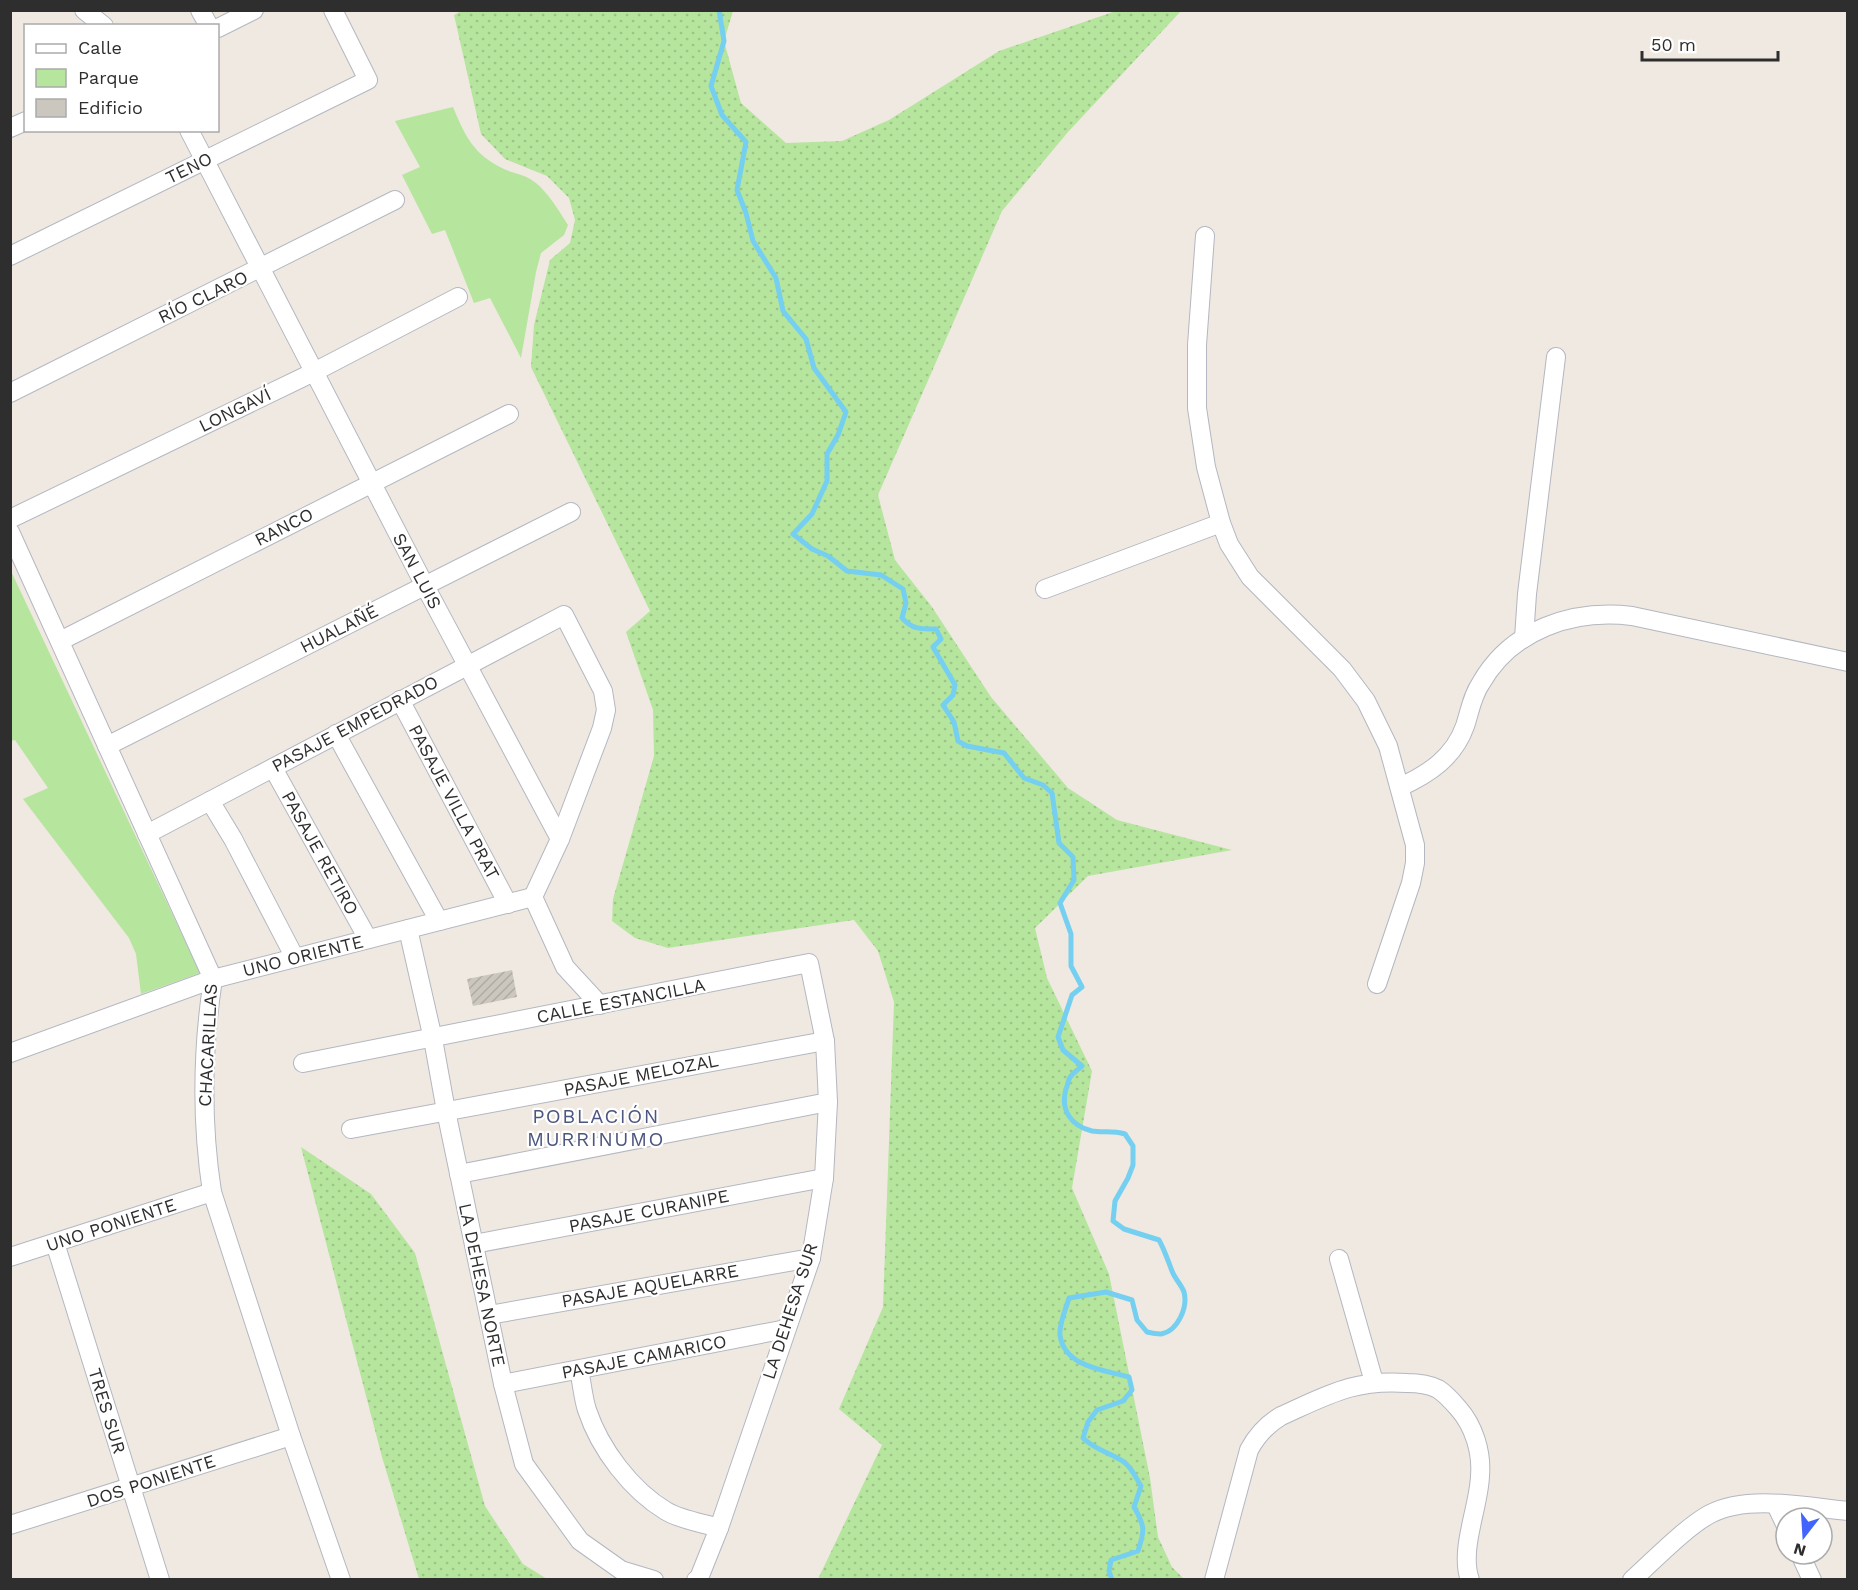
<svg xmlns="http://www.w3.org/2000/svg" width="1858" height="1590" viewBox="0 0 1858 1590" font-family="'Work Sans',sans-serif">
<style>
.grass{fill:url(#grass-dots)}
.park{fill:#b6e59e}
.lines{fill:none;stroke-linecap:round;stroke-linejoin:round}
.stream{stroke:#75cff0;stroke-width:5}
.building{fill:url(#building-hatch)}
.minor-casing{stroke:#b4b7c1;stroke-width:20}
.minor{stroke:#fff;stroke-width:18}
.labels{text-anchor:middle;stroke-width:4.5;stroke-linejoin:round;paint-order:stroke}
.street-label{font-size:18px;fill:#2e2e2e;stroke:#fff}
.neighbourhood-label{font-size:20px;letter-spacing:1.5px;fill:#4d5680;stroke:#fff}
</style>
<defs>
<pattern id="grass-dots" width="8" height="8" patternUnits="userSpaceOnUse" patternTransform="scale(1.5)"><rect width="8" height="8" fill="#b6e59e"/><path d="M2 2h.1M6 6h.1" fill="none" stroke="#9dc588" stroke-width="1.8" stroke-linecap="round"/></pattern>
<pattern id="building-hatch" width="6" height="6" patternUnits="userSpaceOnUse" patternTransform="scale(1.5)"><rect width="6" height="6" fill="#cbc7bf"/><path d="M-1 1l2-2M0 6l6-6M5 7l2-2" fill="none" stroke="#afaba4"/></pattern>
</defs>
<rect width="100%" height="100%" fill="#efe9e1"/>
<g class="grass">
<polygon points="461,11 733,11 724,41 741,103 786,143 842,141 889,120 999,51 1116,11 1181,11 1068,132 1002,211 878,495 895,560 932,607 991,697 1068,788 1117,820 1232,850 1088,876 1035,928 1047,978 1092,1071 1072,1188 1109,1274 1150,1478 1158,1537 1172,1567 1184,1579 818,1579 882,1445 839,1409 883,1307 894,1002 878,951 854,920 668,948 635,938 612,921 613,899 654,756 653,710 626,632 650,611 531,367 534,325 550,260 570,243 575,220 569,198 547,176 505,159 481,134 454,15"/>
<polygon points="301,1147 371,1194 415,1253 485,1506 523,1564 547,1579 419,1579 382,1457"/>
</g>
<g class="park">
<path d="M453,107c12,29 21,48 51,62 8,4 18,5 26,10 15,8 29,32 38,46l-4,10 -23,18 -5,19 -15,86 -31,-60 -16,5 -29,-73 -13,4 -30,-59 18,-8 -25,-46z"/>
<polygon points="10,569 200,973 141,994 136,954 129,938 23,799 48,788 15,740 11,741"/>
</g>
<g class="lines">
<path class="stream" d="M719,10l5,31 -13,45 11,29 24,27 -9,48 9,23 7,28 23,37 7,33 23,28 8,29 32,44 -8,23 -11,19v27l-15,33 -19,20 19,15 16,7 19,15 34,4 22,14 3,14 -4,15c11,12 19,11 34,11l5,10 -8,8 22,38 -2,10 -10,10 11,17 4,19 9,5 37,7 20,25 19,7 9,8 7,50 14,14 1,23 -14,23 11,31v32l11,21 -10,8 -14,42 5,13 19,16c-3,3 -8,6 -11,10 -3,3 -3,9 -5,13 -6,21 5,37 26,42 11,2 20,-1 33,3l8,12v19l-5,13 -13,23 -2,20 11,8 35,11c6,11 9,21 13,31 3,8 9,13 12,21 4,15 -6,39 -23,42 -5,0 -10,-1 -14,-2l-10,-12 -5,-20 -26,-8 -37,6c-3,11 -10,25 -9,37 4,32 44,35 69,42l3,13 -9,11 -26,9 -9,12 -5,16c12,12 28,15 41,24 8,6 12,16 17,24l-7,21c11,19 11,23 4,44l-27,9 -2,11 3,9"/>
</g>
<polygon class="building" points="512,970 517,997 473,1006 467,979"/>
<g class="lines">
<defs>
<g id="minor">
<polyline points="84,10 104,26"/>
<polyline points="200,10 209,26"/>
<polyline points="218,28 254,10"/>
<polyline points="10,128 26,121"/>
<polyline points="189,130 425,586 560,839 533,897 565,967 600,1005"/>
<polyline points="1205,236 1197,345 1197,408 1206,467 1221,523 1229,544 1250,577 1342,669 1366,701 1388,746 1415,845 1415,863 1411,883 1377,984"/>
<polyline points="10,256 368,80 333,10"/>
<polyline points="10,393 395,200"/>
<polyline points="10,519 314,372 458,297"/>
<path d="M10,532l203,447c-11,72 -12,141 -1,213l79,244 50,144"/>
<polyline points="1045,589 1221,523"/>
<polyline points="1524,638 1527,594 1556,357"/>
<polyline points="60,641 509,414"/>
<polyline points="400,700 508,904"/>
<polyline points="336,734 439,921"/>
<polyline points="107,746 571,512"/>
<polyline points="273,768 368,939"/>
<path d="M1400,787c29,-13 54,-30 65,-61 5,-15 7,-30 16,-43 31,-54 92,-74 151,-67l216,46"/>
<polyline points="210,801 233,839 295,958"/>
<polyline points="147,834 564,615 603,691 606,710 602,728 560,839"/>
<polyline points="408,929 433,1039 446,1111 503,1384 524,1464 580,1541 621,1570 654,1580"/>
<polyline points="10,1053 213,979 533,897"/>
<polyline points="303,1063 809,963 825,1041 828,1102 824,1178 811,1258 719,1528 699,1578 696,1580"/>
<polyline points="351,1129 825,1041"/>
<polyline points="459,1174 828,1102"/>
<polyline points="55,1243 160,1580"/>
<polyline points="474,1244 824,1178"/>
<polyline points="10,1257 212,1192"/>
<polyline points="1339,1259 1374,1382"/>
<polyline points="489,1315 811,1258"/>
<path d="M579,1370c3,13 4,28 8,40 13,39 44,80 79,101 15,9 37,12 53,17"/>
<polyline points="503,1384 786,1329"/>
<polyline points="1776,1505 1786,1526"/>
<polyline points="10,1525 291,1436"/>
<polyline points="1800,1554 1812,1580"/>
<path d="M1214,1580l35,-130c8,-15 17,-25 32,-34 47,-21 73,-37 126,-33 11,0 21,1 31,6 8,5 14,12 20,19 16,18 24,44 22,68 -1,31 -21,74 -10,104"/>
<path d="M1632,1580c22,-20 54,-53 78,-66 37,-20 97,-7 138,-3"/>
</g>
</defs>
<use href="#minor" class="minor-casing"/>
<use href="#minor" class="minor"/>
</g>
<g class="labels">
<g class="street-label">
<text transform="translate(189 168) rotate(-26)" y="6">TENO</text>
<text transform="translate(203 297) rotate(-26)" y="6">RÍO CLARO</text>
<text transform="translate(235 410) rotate(-26)" y="6">LONGAVÍ</text>
<text transform="translate(284 527) rotate(-27)" y="6">RANCO</text>
<text transform="translate(417 571) rotate(62)" y="6">SAN LUIS</text>
<text transform="translate(339 629) rotate(-27)" y="6">HUALAÑÉ</text>
<text transform="translate(355 724) rotate(-28)" y="6">PASAJE EMPEDRADO</text>
<text transform="translate(454 802) rotate(62)" y="6">PASAJE VILLA PRAT</text>
<text transform="translate(320 853) rotate(61)" y="6">PASAJE RETIRO</text>
<text transform="translate(303 956) rotate(-14)" y="6">UNO ORIENTE</text>
<text transform="translate(621 1001) rotate(-11)" y="6">CALLE ESTANCILLA</text>
<text transform="translate(208 1045) rotate(-87)" y="6">CHACARILLAS</text>
<text transform="translate(641 1075) rotate(-11)" y="6">PASAJE MELOZAL</text>
<text transform="translate(649 1211) rotate(-11)" y="6">PASAJE CURANIPE</text>
<text transform="translate(111 1225) rotate(-18)" y="6">UNO PONIENTE</text>
<text transform="translate(482 1285) rotate(78)" y="6">LA DEHESA NORTE</text>
<text transform="translate(650 1286) rotate(-10)" y="6">PASAJE AQUELARRE</text>
<text transform="translate(790 1311) rotate(-72)" y="6">LA DEHESA SUR</text>
<text transform="translate(644 1357) rotate(-11)" y="6">PASAJE CAMARICO</text>
<text transform="translate(107 1411) rotate(73)" y="6">TRES SUR</text>
<text transform="translate(151 1481) rotate(-18)" y="6">DOS PONIENTE</text>
</g>
<g class="neighbourhood-label">
<text x="596" y="1123">POBLACIÓN<tspan x="596" dy="23">MURRINUMO</tspan></text>
</g>
</g>
<rect width="1858" height="1590" fill="none" stroke="#2e2e2e" stroke-width="24"/>
<rect x="24" y="24" width="195" height="108" fill="#ffffff" stroke="#ababab" stroke-width="1.5"/>
<rect x="36" y="44" width="30" height="9" fill="#ffffff" stroke="#ababab" stroke-width="1.5"/>
<text x="78" y="54" font-size="18" fill="#2e2e2e">Calle</text>
<rect x="36" y="69" width="30" height="18" fill="#b6e59e" stroke="#ababab" stroke-width="1.5"/>
<text x="78" y="84" font-size="18" fill="#2e2e2e">Parque</text>
<rect x="36" y="99" width="30" height="18" fill="#cbc7bf" stroke="#ababab" stroke-width="1.5"/>
<text x="78" y="114" font-size="18" fill="#2e2e2e">Edificio</text>
<g transform="translate(1804 1536) rotate(197)"><circle r="28" fill="#ffffff" stroke="#ababab" stroke-width="1.5"/>
<path d="M0-4.5L10 22L0 15L-10 22Z" fill="#4264fb"/>
<text y="-9" font-size="16" font-weight="bold" text-anchor="middle" fill="#2e2e2e">N</text>
</g>
<path d="M1642 51v9h136v-9" fill="none" stroke="#2e2e2e" stroke-width="3"/>
<text x="1651" y="51" font-size="18" fill="#2e2e2e" stroke="#ffffff" stroke-width="4.5" paint-order="stroke">50 m</text>
</svg>
